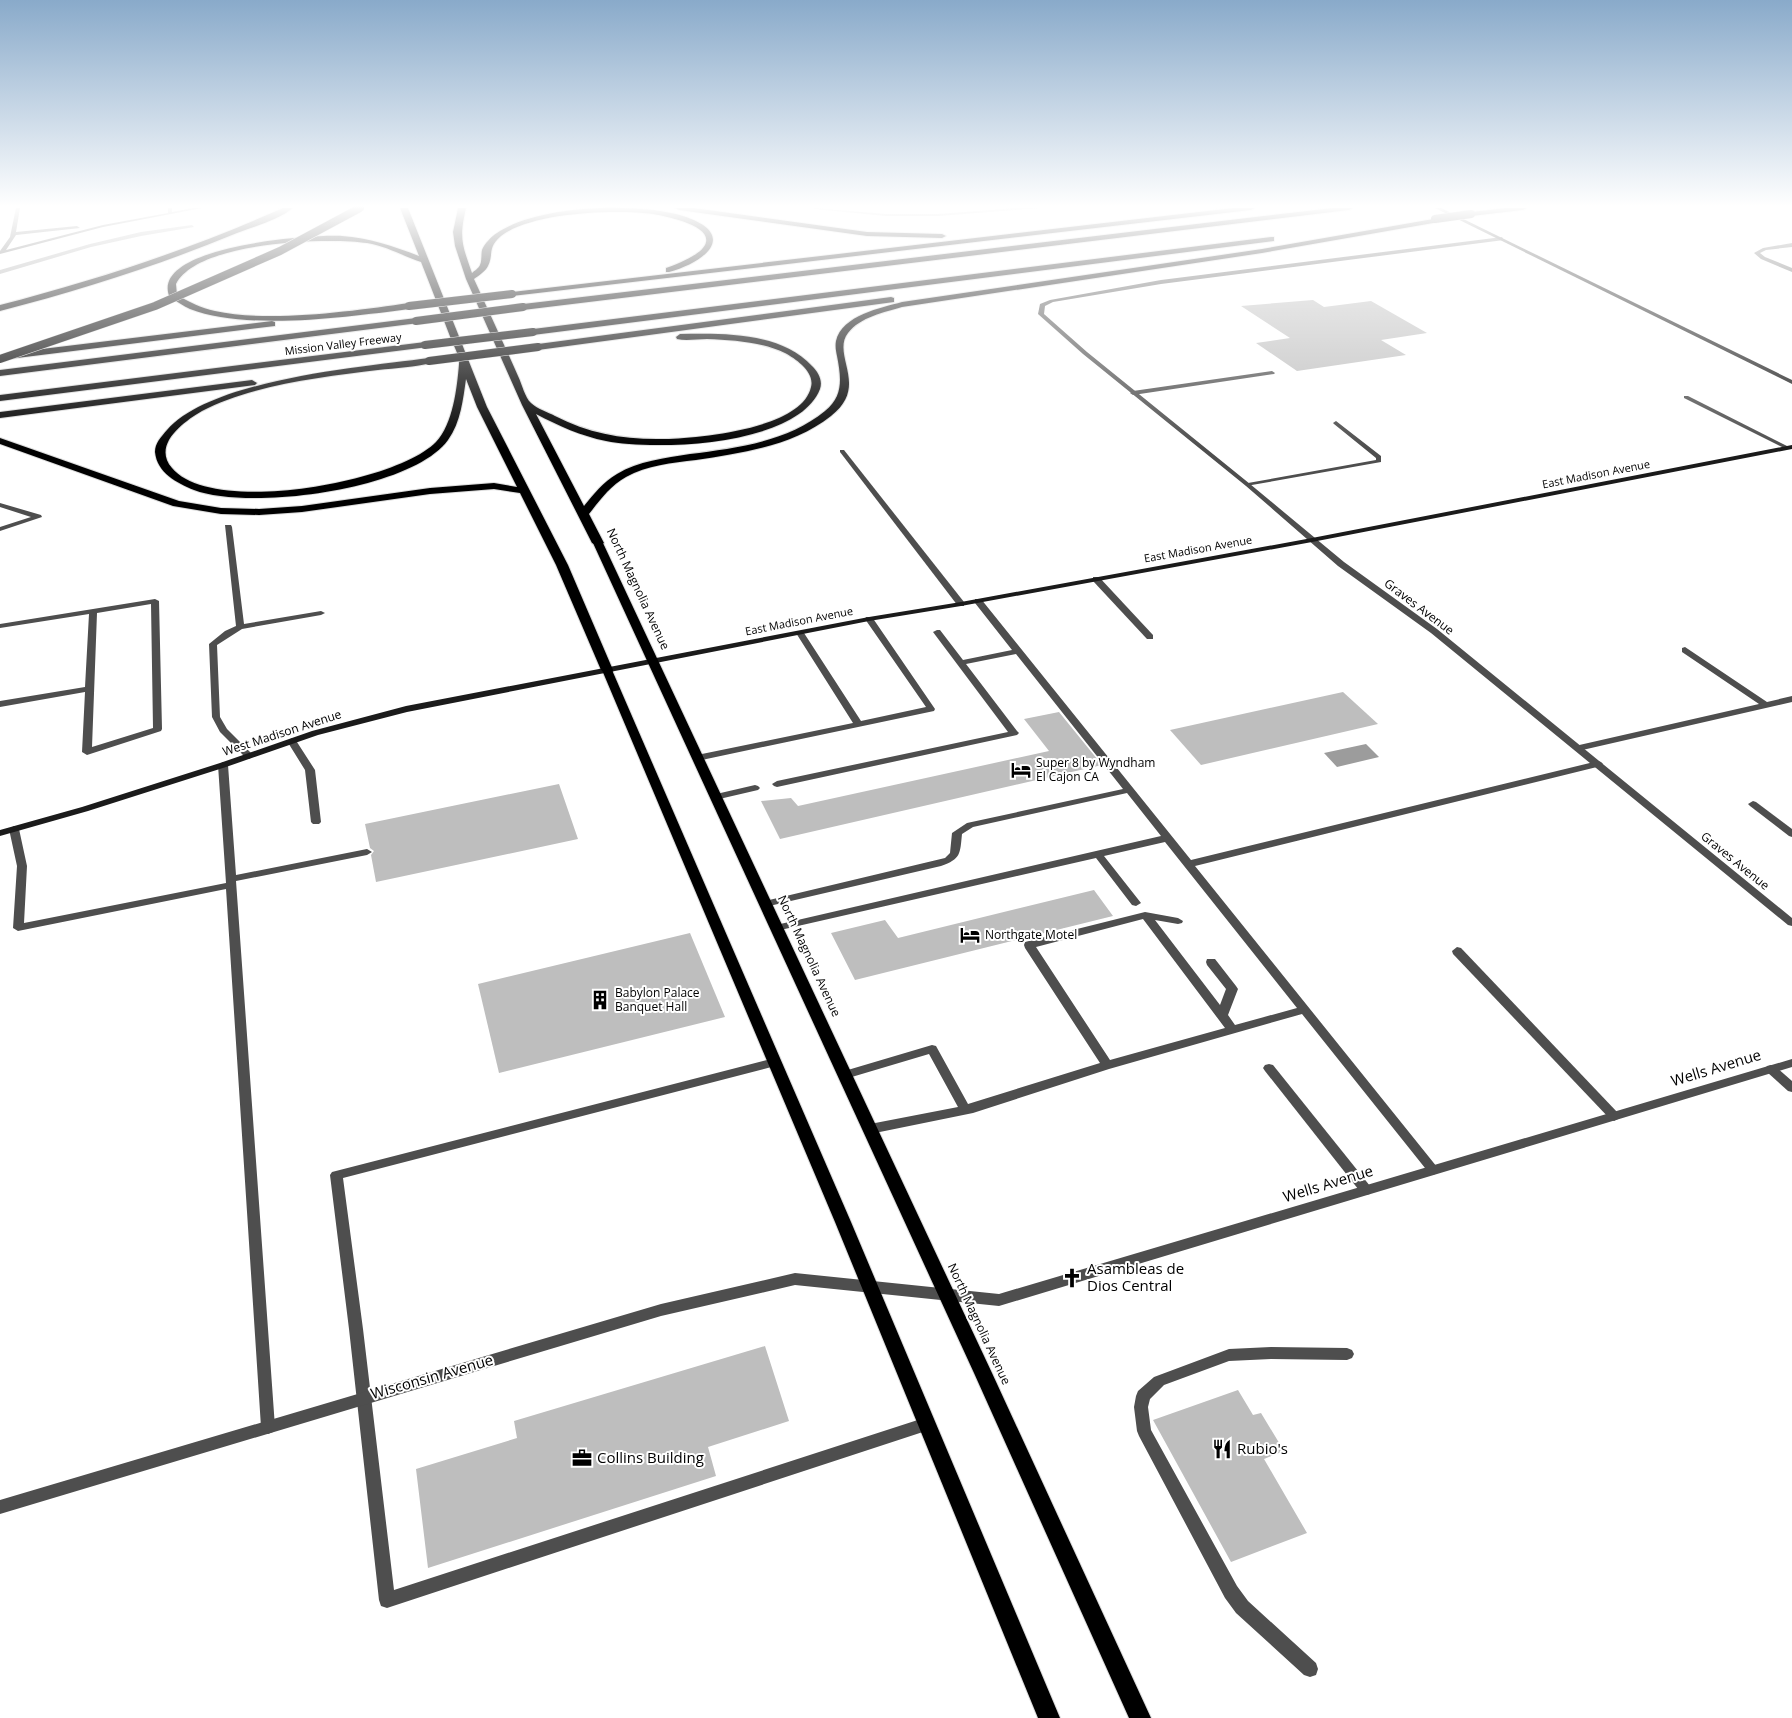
<svg xmlns="http://www.w3.org/2000/svg" width="1792" height="1718" viewBox="0 0 1792 1718" font-family="'Open Sans',sans-serif">
<style>
.water{fill:#9c9c9c}
.lines{fill:none;stroke-linecap:round;stroke-linejoin:round}
.stream{fill:#9c9c9c;fill-rule:evenodd}
.building{fill:#bebebe}
.primary-casing{stroke:#dbdbdb;stroke-width:2}
.highway-casing{stroke:#dbdbdb;stroke-width:2}
.lane{fill:#4e4e4e;fill-rule:evenodd}
.street{fill:#4e4e4e;fill-rule:evenodd}
.secondary{fill:#1b1b1b;fill-rule:evenodd}
.primary{fill:#000;fill-rule:evenodd}
.highway{fill:#000;fill-rule:evenodd}
.highway-bridge-casing{stroke:#dbdbdb;stroke-width:9;stroke-linecap:butt}
.highway-bridge{stroke:#000;stroke-width:8}
.labels{text-anchor:middle;stroke-width:4;stroke-linejoin:round;paint-order:stroke}
.far-street-label{font-size:11px;fill:#000;stroke:#fff}
.street-label{font-size:12px;fill:#000;stroke:#fff}
.poi-label{font-size:12px;fill:#000;stroke:#fff;text-anchor:start}
.near-street-label{font-size:15px;fill:#000;stroke:#fff}
.near-poi-label{font-size:15px;fill:#000;stroke:#fff;text-anchor:start}
</style>
<rect width="100%" height="100%" fill="#fff"/>
<polygon class="water" points="1366,744 1379,757 1337,767 1324,753"/>
<g class="lines">
<g class="stream">
<polygon points="813,208 886,214 938,214 1018,208 1039,208 938,216 886,216 815,209"/>
<polygon points="192,225 194,227 141,236 91,247 0,274 0,270 90,244 141,232"/>
</g>
</g>
<g class="building">
<polygon points="1313,300 1324,307 1371,301 1427,333 1381,340 1406,355 1297,371 1256,343 1290,338 1241,306"/>
<polygon points="1343,692 1378,724 1201,765 1170,730"/>
<polygon points="1059,712 1102,765 780,839 761,801 791,798 798,806 1049,751 1024,719"/>
<polygon points="559,784 578,839 376,882 371,855 374,851 370,848 365,824"/>
<polygon points="1094,890 1113,916 855,980 831,933 885,920 898,938"/>
<polygon points="690,933 725,1017 499,1073 478,984"/>
<polygon points="765,1346 789,1421 708,1447 716,1476 428,1568 416,1469 517,1438 514,1421"/>
<polygon points="1238,1390 1253,1415 1261,1413 1284,1451 1264,1459 1307,1533 1231,1562 1153,1420"/>
</g>
<g class="lines">
<defs>
<g id="primary">
<polygon points="598,540 603,543 992,1373 1151,1718 1129,1718 974,1373 593,543"/>
<polygon points="607,667 612,670 851,1222 1060,1718 1038,1718 835,1222 602,670"/>
</g>
<g id="highway">
<path d="M283,208h10c-13,11 -40,19 -56,25 -77,32 -156,57 -237,78v-6c97,-25 191,-56 283,-97z"/>
<path d="M400,208h8l79,199 81,158 45,105 -1,3 -5,1 -6,-4 -45,-105 -36,-72 -26,-4 -64,5 -128,18 -43,3 -38,-1 -48,-8 -173,-62v-6l179,63 42,7 38,1 43,-3 128,-18 64,-5 23,4 -40,-80 -11,-28c-3,20 -5,43 -18,61 -36,50 -199,71 -254,50 -17,-7 -37,-17 -39,-38 0,-9 6,-15 12,-22 45,-51 195,-63 262,-72l3,1v4c-17,4 -36,5 -54,7 -56,7 -127,15 -176,41 -19,11 -50,34 -30,57 39,48 224,15 264,-26 17,-18 21,-54 23,-78 1,-7 -5,-18 -8,-25 -10,-26 -20,-52 -30,-77 -18,-6 -35,-16 -54,-19 -42,-6 -170,-1 -191,41l1,11c12,7 24,13 38,16 54,12 139,0 194,-8l4,3 -4,3c-61,8 -162,22 -219,0 -7,-3 -13,-8 -20,-11 -24,-52 143,-64 172,-62 27,2 51,10 77,20z"/>
<path d="M458,208h8c-7,31 -4,36 6,65 2,-2 7,-5 8,-8 2,-4 1,-11 2,-15 2,-6 10,-14 15,-17 41,-28 140,-31 186,-17 56,18 23,46 -14,56h-3v-4c11,-4 38,-14 40,-26 4,-17 -41,-26 -53,-28 -38,-5 -121,-2 -152,22 -14,12 -7,18 -13,30 -2,5 -10,10 -14,13 15,33 30,65 44,97 4,8 7,22 13,27 6,6 17,9 24,13 35,18 70,24 110,23 34,-1 137,-10 146,-52 4,-15 -15,-28 -26,-34 -23,-11 -52,-13 -78,-14 -10,0 -21,2 -30,0l-1,-2 4,-3c43,-1 101,-2 132,32 6,6 11,14 8,23 -22,57 -164,62 -214,52 -25,-5 -47,-15 -70,-27l48,92c10,-12 19,-24 33,-32 21,-13 48,-16 73,-20 46,-6 97,-12 135,-43 19,-15 16,-34 12,-55 -1,-5 -2,-10 -1,-15 6,-26 45,-33 66,-39l360,-53 177,-31 4,2 -4,2 -177,31 -360,54c-17,5 -42,10 -54,26 -17,22 22,53 -17,83 -38,30 -89,37 -135,44 -24,3 -49,5 -70,17 -16,9 -26,23 -37,37l15,29 -6,3 -6,-3 -70,-138 -56,-126 -11,-33 -2,-14z"/>
<polygon points="675,208 694,208 867,232 942,234 946,236 942,238 867,236 679,210"/>
<polygon points="1233,208 1255,208 1251,210 512,296 508,294 512,292"/>
<polygon points="1332,208 1353,208 1349,210 523,310 519,307 523,304"/>
<polygon points="1505,208 1527,208 1523,210 1471,216 1467,214 1471,212"/>
<polygon points="1271,237 1274,237 1274,241 533,335 529,332 533,329"/>
<polygon points="891,297 894,298 894,302 538,350 534,347 538,344"/>
<polygon points="416,318 420,321 419,323 0,376 0,370"/>
<polygon points="272,321 275,322 275,326 9,359 4,356 9,353"/>
<polygon points="425,342 428,343 428,347 0,401 0,395"/>
<polygon points="252,380 257,383 255,385 0,418 0,412"/>
</g>
</defs>
<use href="#primary" class="primary-casing"/>
<use href="#highway" class="highway-casing"/>
<g class="lane">
<polygon points="16,208 20,208 16,232 77,226 80,228 16,235 6,250 103,225 168,213 168,208 172,208 172,212 193,208 202,208 103,227 0,254 0,251 10,237"/>
<polygon points="1272,371 1275,373 1274,374 1133,395 1130,393 1133,391"/>
<polygon points="1684,396 1688,396 1791,448 1786,449 1684,398"/>
<polygon points="1336,421 1381,456 1381,462 1246,486 1246,484 1248,483 1376,460 1376,458 1334,424 1333,423"/>
<polygon points="0,503 41,515 42,517 0,531 0,527 31,517 0,507"/>
<polygon points="225,525 231,525 232,527 244,624 321,611 325,613 321,615 242,629 217,645 220,717 227,729 254,756 249,759 246,758 220,732 212,717 209,644 225,631 236,626"/>
<polygon points="1093,577 1099,577 1153,635 1153,639 1147,639 1093,581"/>
<path d="M155,599l4,2 3,128 -1,2 -74,24 -5,-3 3,-60 -85,15v-6l85,-14 4,-73 -89,14v-4zM151,604l2,124 -61,19 5,-134z"/>
<path d="M975,599h6l210,261 407,-99 3,1 2,2 -2,2 -406,100 242,301 2,3 -2,3 -4,2 -4,-2 -127,-159 -193,55 -136,44 -103,21 -4,-2 -2,-3 2,-3 4,-2 88,-17 -29,-53 -84,25 -4,-1 -2,-3 2,-3 91,-27 4,1 32,58 132,-41 -75,-115 -1,-3 1,-3 120,-30 33,6 5,3 -1,2 -4,1 -23,-4 65,85 6,-16 -19,-24 -1,-3 1,-3h8l21,27 2,3 -10,26 7,10 62,-17 -132,-166 -61,14 37,47 -5,3 -4,-1 -36,-47 -320,73 -4,-1 -1,-2 5,-3 385,-89 -34,-43 -154,34 -11,7c-2,20 -1,25 -21,32l-176,41 -4,-1 -1,-2 1,-2 4,-1 180,-43 5,-5 2,-20 15,-10 156,-34 -107,-135 -50,10 51,67 2,2 -2,2 -240,52 -3,-1 -2,-2 5,-3 231,-49 -75,-100 4,-2h3l23,30 49,-10 -37,-47zM1143,919l82,109 -115,32 -74,-113z"/>
<polygon points="866,617 872,617 935,709 934,711 697,761 694,760 692,758 694,756 697,755 853,723 796,633 800,631 804,633 861,721 926,707 865,619"/>
<polygon points="1685,647 1767,702 1792,696 1792,702 1578,751 1575,750 1573,748 1575,746 1759,704 1682,652 1682,648"/>
<polygon points="292,738 295,739 315,770 321,822 319,824 313,824 311,822 305,770 287,741"/>
<polygon points="223,762 228,765 236,875 367,849 372,852 367,855 236,881 275,1427 273,1432 268,1434 263,1432 261,1427 226,889 18,931 13,928 17,866 9,829 14,826 19,829 27,866 24,923 226,883 218,765"/>
<polygon points="755,785 758,786 760,788 758,790 715,800 710,797 712,795"/>
<polygon points="1753,801 1756,802 1792,829 1792,837 1789,836 1750,806 1748,804"/>
<polygon points="1457,947 1461,948 1618,1113 1620,1116 1618,1119 1614,1121 1610,1119 1453,954 1452,951"/>
<polygon points="775,1058 779,1059 781,1062 779,1065 343,1178 363,1329 394,1590 927,1417 932,1419 934,1424 932,1429 387,1608 381,1606 379,1600 349,1329 330,1175 332,1172"/>
<polygon points="1269,1064 1273,1065 1370,1186 1372,1190 1370,1194 1366,1195 1362,1194 1265,1071 1263,1068 1265,1065"/>
<polygon points="1771,1065 1775,1066 1792,1081 1792,1092 1788,1091 1767,1072 1765,1069 1767,1066"/>
<polygon points="1271,1347 1347,1348 1352,1350 1354,1354 1352,1358 1347,1360 1271,1359 1229,1361 1164,1385 1150,1399 1148,1407 1151,1430 1237,1586 1248,1601 1316,1663 1318,1669 1316,1675 1310,1677 1304,1675 1236,1613 1225,1598 1139,1436 1137,1431 1134,1407 1136,1396 1138,1391 1154,1377 1229,1349"/>
</g>
<g class="street">
<polygon points="1502,237 1504,240 1161,284 1053,302 1045,306 1044,314 1087,352 1250,484 1344,562 1437,629 1792,918 1792,926 1788,925 1431,633 1338,566 1246,486 1083,354 1038,314 1040,304 1050,300 1161,280"/>
<polygon points="1792,243 1792,247 1766,250 1760,253 1765,257 1792,268 1792,272 1761,259 1754,253 1763,248"/>
<polygon points="840,450 844,450 964,602 964,606 958,606 840,452"/>
<polygon points="1792,1059 1792,1067 999,1306 795,1285 661,1316 0,1514 0,1500 661,1304 795,1273 999,1294"/>
</g>
<g class="secondary">
<polygon points="1435,208 1441,208 1792,380 1792,384"/>
<polygon points="1792,445 1792,449 1312,542 961,606 869,621 407,712 318,735 226,767 88,811 0,836 0,830 82,807 220,763 312,731 406,706 869,617 961,602 1312,538"/>
</g>
<use href="#primary" class="primary"/>
<use href="#highway" class="highway"/>
<defs>
<g id="highway-bridge">
<polyline points="1435,219 1471,214"/>
<polyline points="409,306 512,294"/>
<polyline points="416,321 523,307"/>
<polyline points="425,345 533,332"/>
<polyline points="0,359 155,306 280,251 360,208"/>
<polyline points="429,361 538,347"/>
</g>
</defs>
<use href="#highway-bridge" class="highway-bridge-casing"/>
<use href="#highway-bridge" class="highway-bridge"/>
</g>
<linearGradient id="sky" x2="0" y2="1"><stop stop-color="#89aaca"/><stop offset="0.46" stop-color="#fff"/><stop offset="1" stop-color="#fff" stop-opacity="0"/></linearGradient>
<rect width="1792" height="448" fill="url(#sky)"/>
<defs>
<symbol id="hotel-bare" viewBox="-9 -9 18 18"><path d="M-6-4.5h1.5V1H6V5H4.5V3h-9V5H-6ZM-4 0a1.8 1.8 0 1 1 3.6 0ZM.5 0V-2.5h3Q6-2.5 6 0Z" fill="#000" stroke="#fff" stroke-width="2.5" paint-order="stroke"/></symbol>
<symbol id="building-bare" viewBox="-9 -9 18 18"><path d="M-4-6H4V6H1V3H-1V6H-4ZM-2.5-4.3h1.7v1.8h-1.7ZM.8-4.3h1.7v1.8H.8ZM-2.5-1h1.7V.8h-1.7ZM.8-1h1.7V.8H.8Z" fill="#000" stroke="#fff" stroke-width="2.5" paint-order="stroke"/></symbol>
<symbol id="church-bare" viewBox="-9 -9 18 18"><path d="M-1.2-6h2.4v3.5h3.3v2.4h-3.3V6h-2.4V-.1h-3.3v-2.4h3.3Z" fill="#000" stroke="#fff" stroke-width="2.5" paint-order="stroke"/></symbol>
<symbol id="restaurant-bare" viewBox="-9 -9 18 18"><path d="M-5-6h1v4h1v-4h1v4h1v-4h1v5L-1.5 .5V6h-2V.5L-5-1ZM5-6V6H3V1.5H1.5Q1.5-4 5-6Z" fill="#000" stroke="#fff" stroke-width="2.5" paint-order="stroke"/></symbol>
<symbol id="office-bare" viewBox="-9 -9 18 18"><path d="M-6-3h4V-5.5h4V-3h4V5H-6ZM-1-4.5V-3h2v-1.5ZM-6 0V1H6V0Z" fill="#000" stroke="#fff" stroke-width="2.5" paint-order="stroke"/></symbol>
</defs>
<g fill-rule="evenodd">
<use href="#hotel-bare" x="1007" y="756" width="28" height="28"/>
<use href="#hotel-bare" x="956" y="921" width="28" height="28"/>
<use href="#building-bare" x="586" y="986" width="28" height="28"/>
<use href="#church-bare" x="1058" y="1264" width="28" height="28"/>
<use href="#restaurant-bare" x="1208" y="1435" width="28" height="28"/>
<use href="#office-bare" x="568" y="1444" width="28" height="28"/>
</g>
<g class="labels">
<g class="far-street-label">
<text transform="translate(343 344) rotate(-7)" y="4">Mission Valley Freeway</text>
<text transform="translate(1596 474) rotate(-11)" y="4">East Madison Avenue</text>
<text transform="translate(1198 549) rotate(-10)" y="4">East Madison Avenue</text>
<text transform="translate(799 621) rotate(-11)" y="4">East Madison Avenue</text>
</g>
<g class="street-label">
<text transform="translate(638 589) rotate(65)" y="4">North Magnolia Avenue</text>
<text transform="translate(1419 607) rotate(37)" y="4">Graves Avenue</text>
<text transform="translate(282 733) rotate(-18)" y="4">West Madison Avenue</text>
<text transform="translate(1735 861) rotate(39)" y="4">Graves Avenue</text>
<text transform="translate(809 956) rotate(65)" y="4">North Magnolia Avenue</text>
<text transform="translate(979 1324) rotate(65)" y="4">North Magnolia Avenue</text>
</g>
<g class="poi-label">
<text x="1036" y="767">Super 8 by Wyndham<tspan x="1036" dy="14">El Cajon CA</tspan></text>
<text x="985" y="939">Northgate Motel</text>
<text x="615" y="997">Babylon Palace<tspan x="615" dy="14">Banquet Hall</tspan></text>
</g>
<g class="near-street-label">
<text transform="translate(1716 1068) rotate(-17)" y="5">Wells Avenue</text>
<text transform="translate(1328 1184) rotate(-17)" y="5">Wells Avenue</text>
<text transform="translate(432 1377) rotate(-16)" y="5">Wisconsin Avenue</text>
</g>
<g class="near-poi-label">
<text x="1087" y="1274">Asambleas de<tspan x="1087" dy="17">Dios Central</tspan></text>
<text x="1237" y="1454">Rubio's</text>
<text x="597" y="1463">Collins Building</text>
</g>
</g>
</svg>
